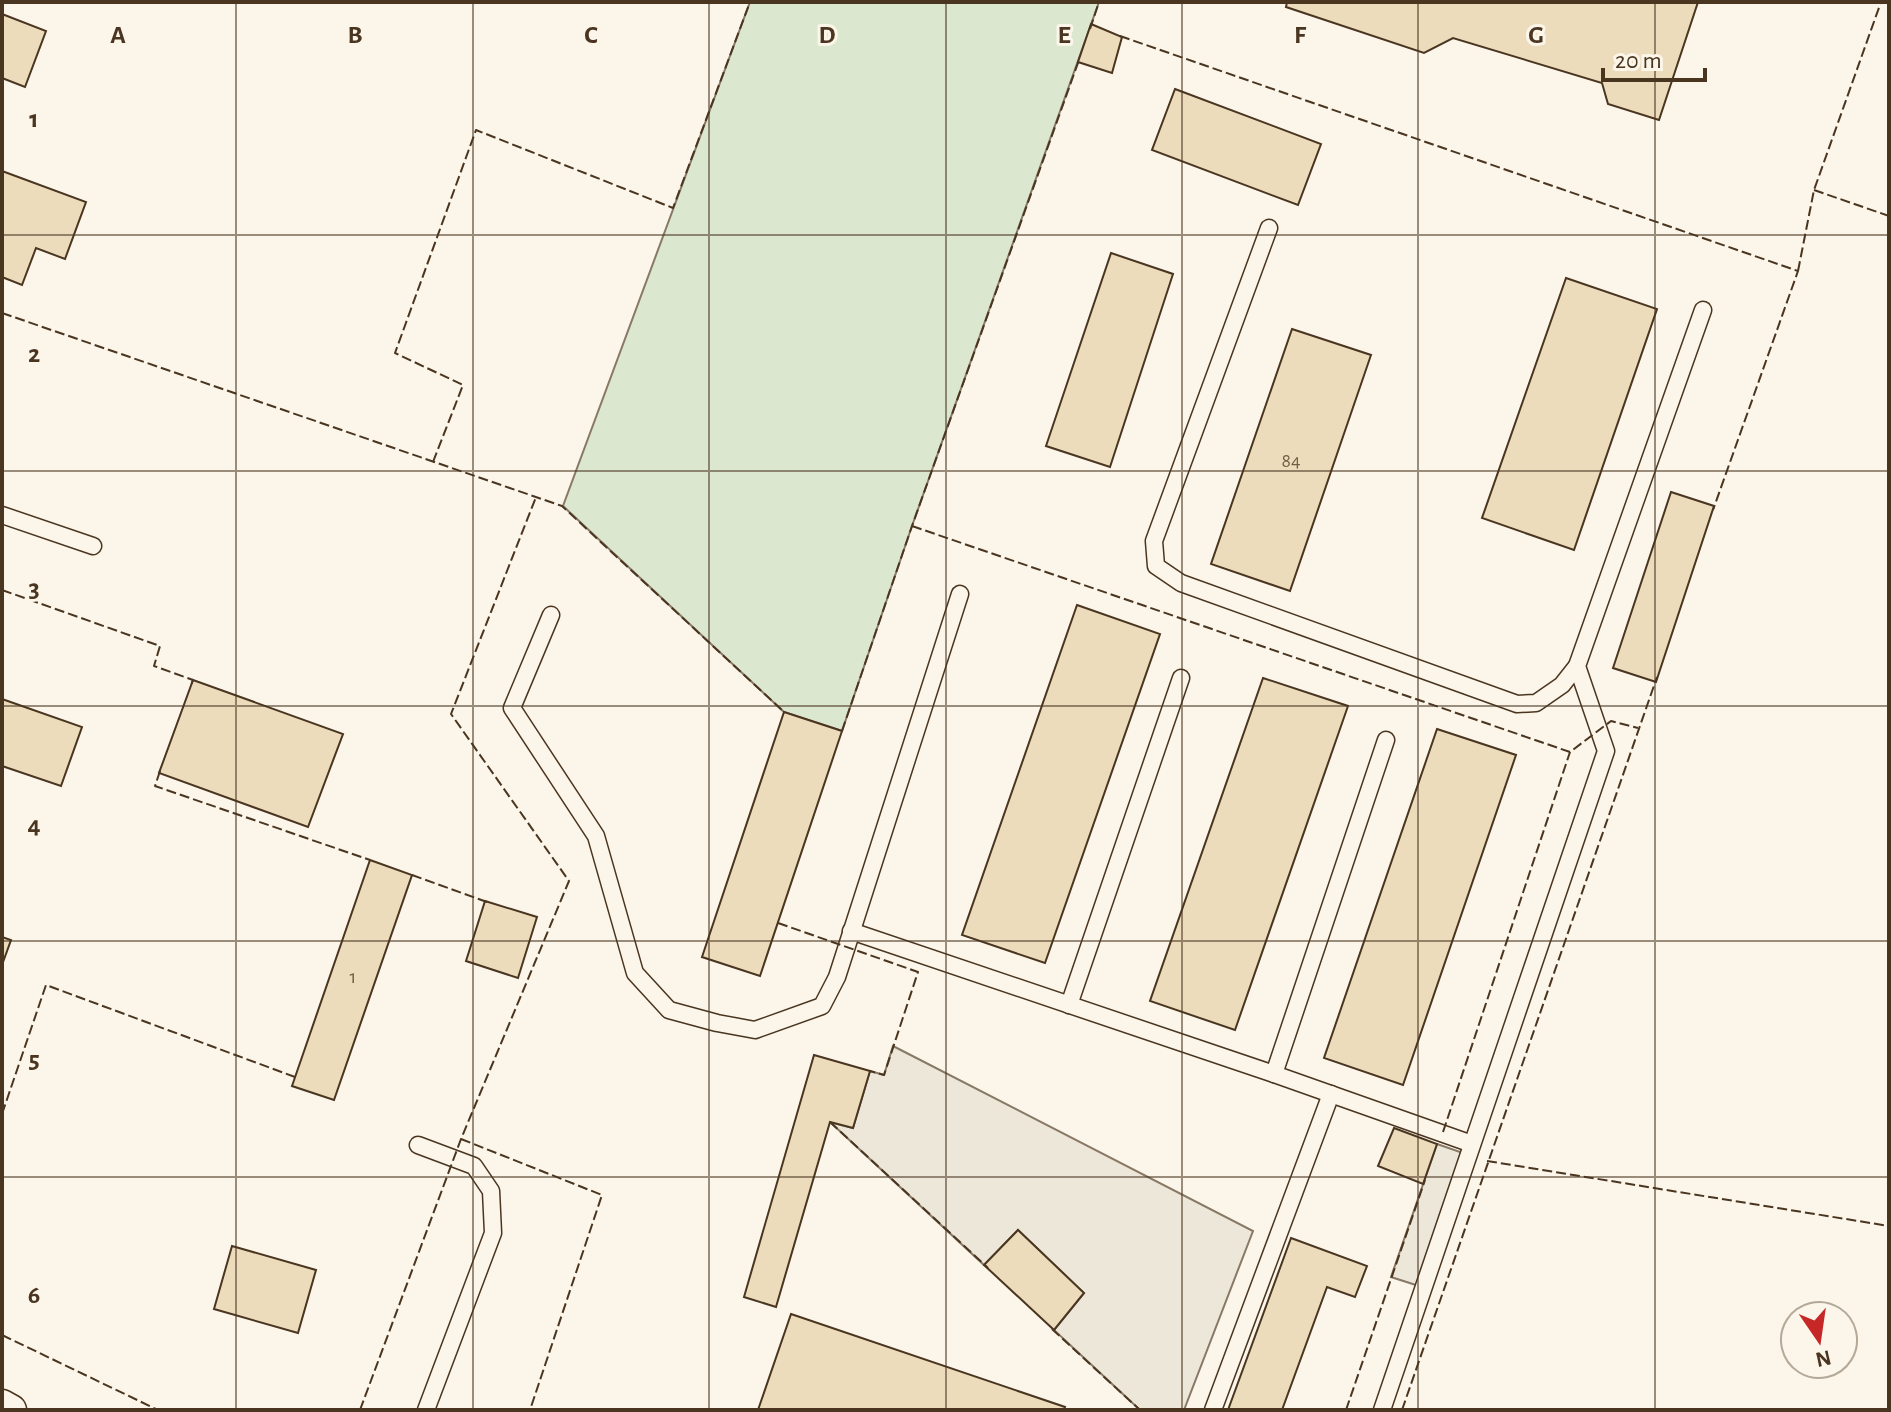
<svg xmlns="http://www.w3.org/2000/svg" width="1891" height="1412" viewBox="0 0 1891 1412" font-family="'Alegreya Sans',sans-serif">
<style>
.green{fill:#dce7d0;stroke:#887966;stroke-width:2}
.parking{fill:#ede7d9;stroke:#887966;stroke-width:2}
.building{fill:#ecdcbc;stroke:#4a3520;stroke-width:2}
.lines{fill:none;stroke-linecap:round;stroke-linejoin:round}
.lane-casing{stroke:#4a3520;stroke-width:19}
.street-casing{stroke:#4a3520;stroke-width:33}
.lane{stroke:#fbf6e9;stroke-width:16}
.street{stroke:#fbf6e9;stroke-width:30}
.fence{stroke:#4a3520;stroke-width:2;stroke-dasharray:10 4;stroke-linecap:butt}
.grid{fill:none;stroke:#4a3520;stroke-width:2;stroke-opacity:0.55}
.labels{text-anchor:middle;stroke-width:6;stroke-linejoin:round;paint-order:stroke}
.number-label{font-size:20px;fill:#725f47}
.grid-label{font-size:26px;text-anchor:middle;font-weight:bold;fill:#4a3520;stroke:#fbf6e9;stroke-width:6;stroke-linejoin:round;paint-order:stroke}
</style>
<rect width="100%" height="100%" fill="#fbf6e9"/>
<polygon class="green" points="750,2 1099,2 912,526 842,731 784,712 563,506"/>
<g class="parking">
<polygon points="893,1046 1253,1231 1184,1410 1140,1410 1054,1330 1084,1293 1018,1230 984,1265 830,1122 853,1128 870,1071 884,1075"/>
<polygon points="1437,1144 1466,1154 1419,1286 1391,1277"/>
</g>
<g class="building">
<polygon points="1287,2 1698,2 1659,120 1608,104 1602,83 1453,38 1424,53 1286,7"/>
<polygon points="2,14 46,31 25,87 2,78"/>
<polygon points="1091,24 1122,37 1112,73 1078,62"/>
<polygon points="1175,89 1321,144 1298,205 1152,150"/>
<polygon points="2,171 86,202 65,259 36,248 22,285 2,277"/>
<polygon points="1111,253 1173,274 1110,467 1046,446"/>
<polygon points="1566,278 1657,309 1574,550 1482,518"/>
<polygon points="1292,329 1371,355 1290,591 1211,564"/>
<polygon points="1671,492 1714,506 1656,682 1613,668"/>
<polygon points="1077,605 1160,634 1045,963 962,935"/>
<polygon points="1263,678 1348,706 1235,1030 1150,1001"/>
<polygon points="193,680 343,734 308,827 159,773"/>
<polygon points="2,699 82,727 61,786 2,766"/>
<polygon points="784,712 842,731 760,976 702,957"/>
<polygon points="1437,729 1516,755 1403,1085 1324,1058"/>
<polygon points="370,860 412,875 334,1100 292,1086"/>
<polygon points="485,901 537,917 518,978 466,961"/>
<polygon points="2,937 11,940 2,965"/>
<polygon points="814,1055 870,1071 853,1128 830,1122 776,1307 744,1297"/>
<polygon points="1394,1128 1437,1144 1423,1184 1378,1166"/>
<polygon points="1018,1230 1084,1293 1054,1330 984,1265"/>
<polygon points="1291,1238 1367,1266 1355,1297 1327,1287 1282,1410 1228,1410"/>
<polygon points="232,1246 316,1270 298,1333 214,1309"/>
<polygon points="791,1314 1065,1407 1064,1410 758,1410"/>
</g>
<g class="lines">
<defs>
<g id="lane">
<polyline points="1269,228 1154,541 1156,566 1181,583 1517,704 1536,703 1562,685 1577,666"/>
<polyline points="2,515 93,546"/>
<polyline points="551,615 512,708 596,836 635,973 669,1010 717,1023 755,1030 822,1006 837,977 960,594"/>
<polyline points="851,931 1274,1074 1472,1144"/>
<polyline points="1069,1005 1181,678"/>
<polyline points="1274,1074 1386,740"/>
<polyline points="418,1145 474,1166 491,1191 493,1233 426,1410"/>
<polyline points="1213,1410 1331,1094"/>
<polyline points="1382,1410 1606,751 1577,666 1703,310"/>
</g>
<polyline id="street" points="2,1405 11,1410"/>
</defs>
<use href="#lane" class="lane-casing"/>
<use href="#street" class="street-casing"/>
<use href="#lane" class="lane"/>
<use href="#street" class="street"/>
<g class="fence">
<polyline points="1090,29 1099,2"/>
<polyline points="1120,36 1798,271 1713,510"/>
<polyline points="1814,190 1889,216"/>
<polyline points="1798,271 1814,190 1881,2"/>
<polyline points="2,313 562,506 784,712"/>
<polyline points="433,462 463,385 395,353 476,130 673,208 750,2"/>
<polyline points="912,526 1570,752 1611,721 1638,728"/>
<polyline points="2,590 160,646 154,666 193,680 191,685"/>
<polyline points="842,731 912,526 1079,60"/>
<polyline points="160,771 155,786 370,860"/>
<polyline points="412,875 487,902"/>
<polyline points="778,923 918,972 884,1075 870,1071"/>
<polyline points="2,1114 46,985 295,1077"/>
<polyline points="830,1122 988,1268"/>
<polyline points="1443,1132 1570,752"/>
<polyline points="461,1139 602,1195 530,1410"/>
<polyline points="1487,1161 1889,1226"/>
<polyline points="1052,1329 1140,1410"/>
<polyline points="2,1335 158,1410"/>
<polyline points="360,1410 461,1139 569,881 451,714 536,497"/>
<polyline points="1346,1410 1425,1180"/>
<polyline points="1402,1410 1657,677"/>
</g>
</g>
<path class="grid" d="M236,2v1408M473,2v1408M709,2v1408M946,2v1408M1182,2v1408M1418,2v1408M1655,2v1408M2,235h1887M2,471h1887M2,706h1887M2,941h1887M2,1177h1887"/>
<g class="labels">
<g class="number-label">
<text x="1291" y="467">84</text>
<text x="353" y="983">1</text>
</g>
</g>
<g class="grid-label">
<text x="118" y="43">A</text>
<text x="355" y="43">B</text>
<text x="591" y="43">C</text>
<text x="827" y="43">D</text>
<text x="1064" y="43">E</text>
<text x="1300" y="43">F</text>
<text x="1536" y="43">G</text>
<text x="34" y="127">1</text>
<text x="34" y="362">2</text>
<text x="34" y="597">3</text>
<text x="34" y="833">4</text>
<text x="34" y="1068">5</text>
<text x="34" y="1303">6</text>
</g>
<rect width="1891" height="1412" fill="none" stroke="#4a3520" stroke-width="8"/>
<g transform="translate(1819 1340) rotate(167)"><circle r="38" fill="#fbf6e9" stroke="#b4a999" stroke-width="2"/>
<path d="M0-6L14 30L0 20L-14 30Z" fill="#c62828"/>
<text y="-12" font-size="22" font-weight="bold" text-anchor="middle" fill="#4a3520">N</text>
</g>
<path d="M1603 68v12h102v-12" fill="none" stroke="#4a3520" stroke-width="4"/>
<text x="1615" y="68" font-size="24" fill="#4a3520" stroke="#fbf6e9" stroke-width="6" paint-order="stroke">20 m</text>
</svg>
